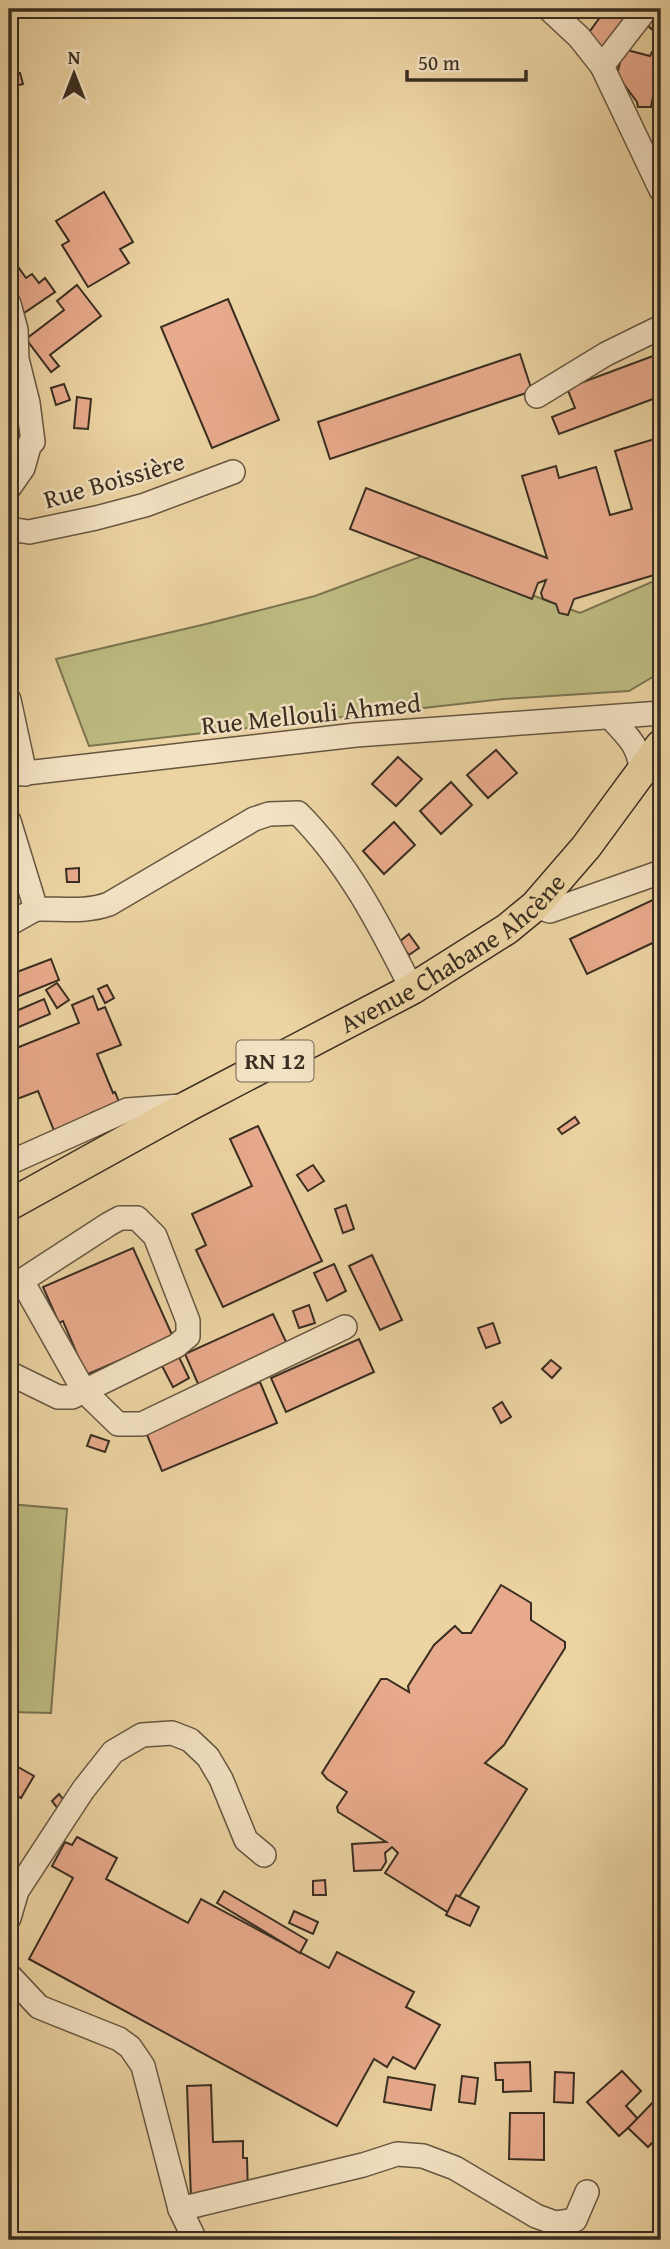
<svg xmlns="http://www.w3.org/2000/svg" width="670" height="2249" viewBox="0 0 670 2249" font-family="'Gentium Book Plus',serif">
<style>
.green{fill:#bdbb81;stroke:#7b7451;stroke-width:2}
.building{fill:#e8aa8c;stroke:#392e21;stroke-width:2}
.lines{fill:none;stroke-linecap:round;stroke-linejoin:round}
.minor-casing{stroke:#665741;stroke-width:26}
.major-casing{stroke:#392e21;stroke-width:33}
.minor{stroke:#f3e2c3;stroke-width:23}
.major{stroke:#ecd3a2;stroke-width:30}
.labels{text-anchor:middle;stroke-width:5;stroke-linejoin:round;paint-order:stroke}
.shield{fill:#f3e2c3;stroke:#716452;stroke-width:2}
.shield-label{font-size:24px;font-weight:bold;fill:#392e21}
.street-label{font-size:26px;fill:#392e21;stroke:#f3e2c3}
</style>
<rect width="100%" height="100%" fill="#ecd3a2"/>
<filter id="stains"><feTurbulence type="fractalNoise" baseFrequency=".00286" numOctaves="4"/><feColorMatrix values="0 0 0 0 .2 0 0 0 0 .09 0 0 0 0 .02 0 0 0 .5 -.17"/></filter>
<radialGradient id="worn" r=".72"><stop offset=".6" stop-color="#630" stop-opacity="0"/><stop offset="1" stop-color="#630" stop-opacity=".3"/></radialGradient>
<g class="green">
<polygon points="425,555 580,613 661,578 661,672 629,691 503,699 89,746 56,659 206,624 315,596"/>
<polygon points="9,1504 67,1509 51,1713 9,1712"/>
</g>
<g class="building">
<polygon points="561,9 585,9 577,19 563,21"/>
<polygon points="597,9 637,9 606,53 585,38 603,13"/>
<polygon points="660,9 661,9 661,37 647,25"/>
<polygon points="623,49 650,56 652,52 661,53 651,107 638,107 637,102 617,75"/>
<polygon points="20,73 23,84 15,86 13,75"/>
<polygon points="9,173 18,177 10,194 9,193"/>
<polygon points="104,192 133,242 120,249 129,263 88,287 62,245 69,241 56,221"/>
<polygon points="9,254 26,278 32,274 39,283 45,278 55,292 21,315 9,298"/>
<polygon points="77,285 101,316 50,355 59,366 51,372 26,339 64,310 57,301"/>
<polygon points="228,299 279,420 212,448 161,327"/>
<polygon points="661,353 661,396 559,434 552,417 575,408 567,388"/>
<polygon points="520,354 532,391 330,459 318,422"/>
<polygon points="64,384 70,400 56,405 51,388"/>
<polygon points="77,397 91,399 88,429 74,428"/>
<polygon points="661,437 661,573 574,599 568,615 559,613 556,604 543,599 541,593 546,580 538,583 532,599 350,529 366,488 547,558 522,476 556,466 559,478 596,467 610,515 632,509 615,451"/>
<polygon points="496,750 517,773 488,798 467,775"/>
<polygon points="398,757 422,779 396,806 372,784"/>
<polygon points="451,782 472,805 441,834 420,811"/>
<polygon points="394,822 415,845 384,874 363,851"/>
<polygon points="79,868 79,882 67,882 66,869"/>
<polygon points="9,887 18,908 9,912"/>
<polygon points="661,896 661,939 587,974 570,939"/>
<polygon points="409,934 419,948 409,955 399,942"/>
<polygon points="51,959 59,980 9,1000 9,975"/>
<polygon points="57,983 69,1000 57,1008 46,990"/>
<polygon points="107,985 114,998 105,1003 98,989"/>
<polygon points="93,996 98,1010 105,1007 121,1045 97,1054 113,1093 115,1092 119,1102 91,1113 95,1123 57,1138 38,1091 9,1102 9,1051 79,1023 72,1005"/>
<polygon points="44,999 50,1014 9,1031 9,1014"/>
<polygon points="575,1117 579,1123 562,1134 558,1129"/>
<polygon points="258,1126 322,1261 223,1307 196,1250 206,1245 192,1214 252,1186 230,1139"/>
<polygon points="313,1165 324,1181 308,1191 297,1175"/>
<polygon points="346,1205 354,1229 343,1233 335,1209"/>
<polygon points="133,1248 173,1337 86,1375 63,1321 59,1323 43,1287"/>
<polygon points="372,1255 402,1320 380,1330 349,1266"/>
<polygon points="334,1264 346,1291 327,1301 314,1273"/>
<polygon points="309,1305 315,1323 299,1328 293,1311"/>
<polygon points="273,1314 288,1346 199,1386 185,1354"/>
<polygon points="493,1323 500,1343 486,1348 478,1328"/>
<polygon points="359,1339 374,1372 286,1412 271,1378"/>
<polygon points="178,1355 189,1378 173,1387 161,1364"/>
<polygon points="551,1360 561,1368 552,1378 542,1369"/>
<polygon points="260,1382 277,1423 162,1471 145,1430"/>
<polygon points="502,1402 511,1417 501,1423 493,1408"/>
<polygon points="91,1435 109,1441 105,1452 87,1446"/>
<polygon points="501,1585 531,1603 531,1620 565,1642 565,1648 504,1745 485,1763 527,1789 449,1913 385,1873 398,1853 392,1847 385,1853 386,1862 381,1870 354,1871 352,1844 386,1842 338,1812 337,1807 347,1792 327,1779 322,1773 381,1679 387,1679 409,1692 408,1686 434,1645 455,1626 462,1633 471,1633"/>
<polygon points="18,1767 34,1776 21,1798 9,1790 9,1781"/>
<polygon points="59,1794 66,1803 59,1810 52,1801"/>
<polygon points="77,1837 117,1858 106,1879 188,1923 201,1899 329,1968 337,1952 414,1992 406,2007 440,2025 415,2069 393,2057 387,2067 374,2059 337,2126 29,1959 73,1878 52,1866 65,1842 72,1845"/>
<polygon points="325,1880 326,1895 313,1895 313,1881"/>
<polygon points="224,1891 307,1940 300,1953 217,1903"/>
<polygon points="456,1895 479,1907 470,1926 446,1915"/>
<polygon points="294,1911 318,1922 313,1934 289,1923"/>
<polygon points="530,2062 531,2091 503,2092 503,2080 496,2080 495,2063"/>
<polygon points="622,2071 641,2091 626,2106 638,2119 619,2136 587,2102"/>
<polygon points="555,2072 574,2073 573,2103 554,2102"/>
<polygon points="462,2076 478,2078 475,2104 459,2102"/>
<polygon points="388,2077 435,2085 431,2110 384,2102"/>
<polygon points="211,2085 213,2142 243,2141 243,2158 247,2158 248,2195 191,2198 187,2086"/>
<polygon points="661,2094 661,2134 648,2147 628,2128"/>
<polygon points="510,2113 544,2113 544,2160 509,2159"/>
</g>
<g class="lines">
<defs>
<g id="minor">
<polyline points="549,9 579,37 602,66 661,190"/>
<polyline points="602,66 646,9"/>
<polyline points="9,304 16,330 17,359 28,403 33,442 30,443 23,468 9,488"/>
<polyline points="537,396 606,354 661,327"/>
<polyline points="9,529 29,532 96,518 145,505 233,472"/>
<polyline points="9,700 25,774"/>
<path d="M611,718c18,20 27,26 31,54"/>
<polyline points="9,775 356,735 661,713"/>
<path d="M9,821l27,88c25,-1 48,4 73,-5l145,-85 15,-5 29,-1c51,51 82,113 114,176"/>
<polyline points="535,906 550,911 661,872"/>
<polyline points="9,924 36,909"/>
<polyline points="9,1163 127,1110 181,1106"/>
<polyline points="22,1281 84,1391 118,1424 142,1424 345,1327"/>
<polyline points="9,1289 109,1224 120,1218 137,1218 155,1236 188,1321 188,1336 176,1346 72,1397 58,1397 9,1373"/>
<polyline points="9,1918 17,1891 83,1790 113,1752 142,1735 172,1733 190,1740 208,1757 221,1779 246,1840 264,1855"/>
<polyline points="9,1975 39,2007 119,2039 130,2047 143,2066 180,2209 195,2240"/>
<polyline points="180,2209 363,2165 397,2154 423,2156 455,2168 536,2216 555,2223 575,2220 587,2192"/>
</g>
<g id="major">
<path id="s1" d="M9,1205l179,-99 224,-117 95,-60 28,-23 51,-59 75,-102"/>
</g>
</defs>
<use href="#minor" class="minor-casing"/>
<use href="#major" class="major-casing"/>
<use href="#minor" class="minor"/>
<use href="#major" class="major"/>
</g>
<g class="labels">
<rect class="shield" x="236.5" y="1040.5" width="77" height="41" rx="5"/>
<g class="shield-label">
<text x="275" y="1069">RN 12</text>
</g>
<g class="street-label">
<text transform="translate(114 480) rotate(-16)" y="9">Rue Boissière</text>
<text transform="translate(311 714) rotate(-6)" y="9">Rue Mellouli Ahmed</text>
<text dy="9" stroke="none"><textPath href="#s1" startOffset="511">Avenue Chabane Ahcène</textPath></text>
</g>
</g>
<rect width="670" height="2249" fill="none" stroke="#ecd3a2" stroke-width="35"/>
<rect x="10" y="10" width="649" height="2228" fill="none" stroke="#392e21" stroke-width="3.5"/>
<rect x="18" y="18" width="635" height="2214" fill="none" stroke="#392e21" stroke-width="2"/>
<g transform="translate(74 74)" stroke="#f3e2c3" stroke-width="5" paint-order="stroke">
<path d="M0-5L12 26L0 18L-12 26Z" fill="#392e21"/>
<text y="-10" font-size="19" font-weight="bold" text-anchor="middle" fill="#392e21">N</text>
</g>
<path d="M407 70v10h119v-10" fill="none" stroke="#392e21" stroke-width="3.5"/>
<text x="418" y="70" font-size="21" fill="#392e21" stroke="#f3e2c3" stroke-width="5" paint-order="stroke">50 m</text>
<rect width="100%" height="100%" filter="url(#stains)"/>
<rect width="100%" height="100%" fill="url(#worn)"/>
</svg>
